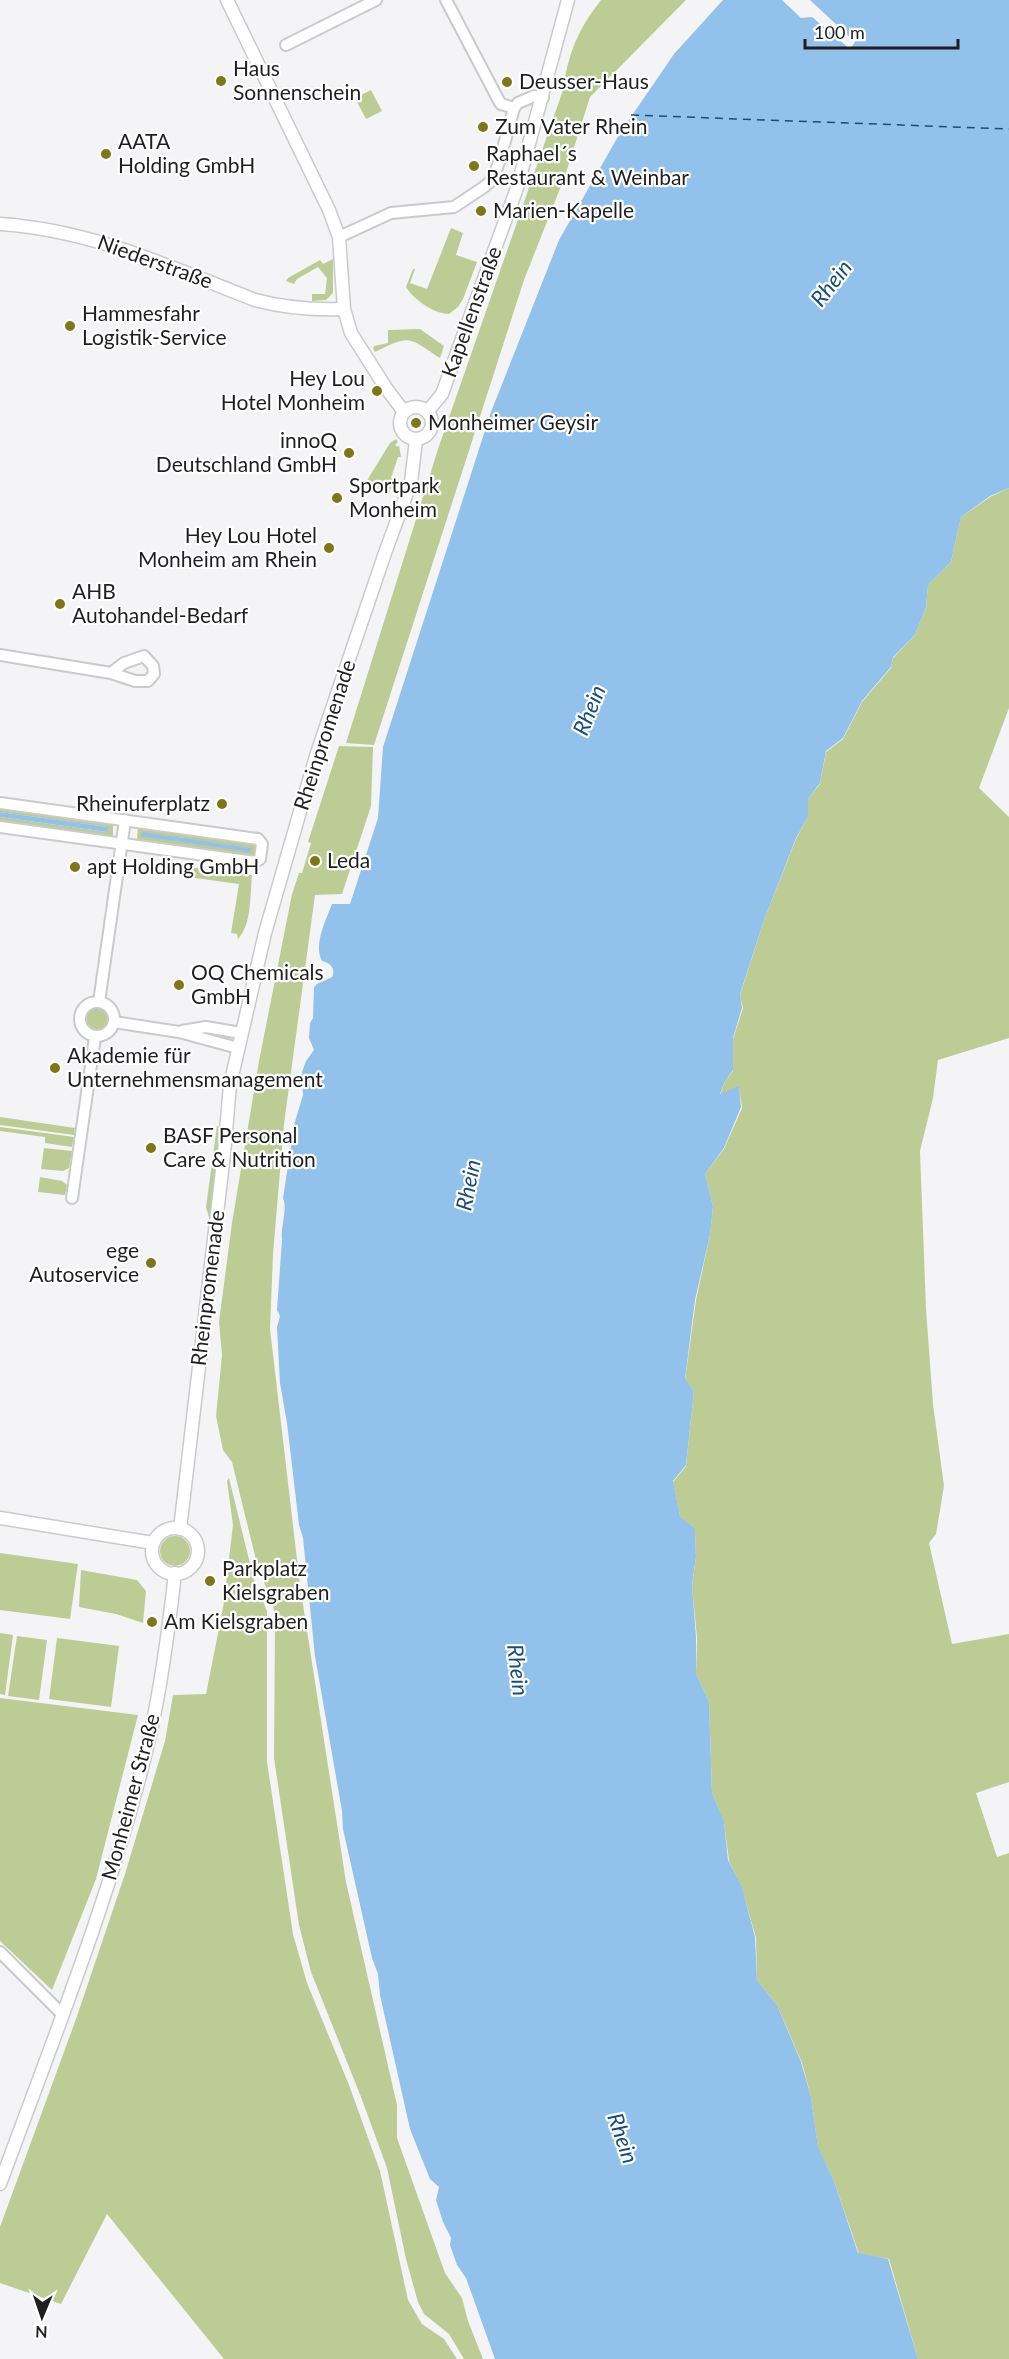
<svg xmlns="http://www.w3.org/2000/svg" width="1009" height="2359" viewBox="0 0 1009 2359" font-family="Lato,sans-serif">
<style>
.green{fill:#bdcc95}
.water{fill:#92c1eb}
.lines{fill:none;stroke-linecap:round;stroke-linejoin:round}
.ferry{stroke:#194d75;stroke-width:1.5;stroke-dasharray:8 6;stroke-linecap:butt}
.minor-casing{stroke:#c9cacb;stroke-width:14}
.tertiary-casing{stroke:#c9cacb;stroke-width:15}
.minor{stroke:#fff;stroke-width:10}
.tertiary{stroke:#fff;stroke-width:12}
.poi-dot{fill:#7f761a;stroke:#fff;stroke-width:2}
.labels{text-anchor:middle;stroke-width:4.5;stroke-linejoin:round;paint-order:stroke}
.poi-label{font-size:21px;fill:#1f1f1f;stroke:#fff;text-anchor:start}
.street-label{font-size:21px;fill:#1f1f1f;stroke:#fff}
.water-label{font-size:22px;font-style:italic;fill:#194d75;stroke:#fff}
</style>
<rect width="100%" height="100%" fill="#f4f4f6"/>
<g class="green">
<path d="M601,0h85l-96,97 -25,79 -41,104 -150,465 -28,-2 92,-294 124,-356c7,-40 14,-61 39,-93z"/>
<polygon points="371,90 382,111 366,119 355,98"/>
<path d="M451,228l12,5 -7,22 21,7 -14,37 -5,8 -9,7c-15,0 -36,-15 -43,-27l7,-18h2l-5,14 17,6z"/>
<polygon points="333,259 333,293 326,300 312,301 312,294 325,294 327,278 318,267 297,279 294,284 286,281 288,278 320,260 323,264"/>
<path d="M420,329l24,17 -4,12c-32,-21 -29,-24 -65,-6l-2,-4 1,-2 14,-3v-13z"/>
<polygon points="396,439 398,442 395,445 398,447 399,445 401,457 398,457 391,478 394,480 389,493 377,492 378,483 366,482 390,443"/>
<polygon points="1009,488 1009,708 979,788 1009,817 1009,1038 938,1060 933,1098 920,1151 926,1309 933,1404 944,1486 936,1534 929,1543 952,1644 1009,1634 1009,1782 976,1793 997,1857 1009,1853 1009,2359 918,2359 889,2259 859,2254 834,2181 818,2148 811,2097 802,2063 777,2005 757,1980 756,1938 742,1888 729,1861 724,1823 712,1792 709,1702 696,1673 697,1638 692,1586 696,1557 695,1530 680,1516 673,1482 686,1466 694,1391 685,1380 696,1300 710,1235 713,1206 705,1174 724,1149 742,1108 739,1087 720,1096 725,1081 733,1071 733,1039 743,1008 740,995 764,920 796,839 808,817 808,799 820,784 826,752 843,739 862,702 891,668 893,658 915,635 926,607 928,585 951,562 961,517 990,497"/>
<polygon points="339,746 373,747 371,806 342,894 315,895 284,1124 273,1254 270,1329 300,1585 346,1882 397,2105 397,2138 445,2273 462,2298 468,2321 483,2359 464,2359 449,2334 424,2314 418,2302 406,2259 387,2168 361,2097 311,1972 299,1925 274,1758 275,1622 273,1604 258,1568 232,1462 223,1450 216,1416 222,1355 219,1322 232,1223 259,1061 292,894 299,873 302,873 311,843 308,842"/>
<polygon points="0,807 113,823 113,837 0,822 0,817 107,832 107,827 0,812"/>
<polygon points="138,826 256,843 255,857 137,841"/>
<path d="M187,866l2,1 63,8c-2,20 0,49 -14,64l-1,-5 -6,-1 8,-49 -51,-7 1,-10z"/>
<circle cx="97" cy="1019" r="12"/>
<polygon points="0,1117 75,1128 74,1135 0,1125"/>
<polygon points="217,1126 219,1126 218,1159 210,1221 206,1207"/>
<polygon points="0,1127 74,1137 72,1147 45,1143 45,1137 0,1131"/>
<polygon points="44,1148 72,1151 69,1168 63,1171 41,1169"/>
<polygon points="40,1177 62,1181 67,1185 65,1195 38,1192"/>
<polygon points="229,1478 254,1580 267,1611 267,1762 293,1934 307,1983 349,2085 380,2171 408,2300 422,2324 444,2339 457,2359 224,2359 107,2214 61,2304 0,2283 0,2227 76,2019 125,1874 165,1741 173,1695 206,1694 223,1608 233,1525 227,1481"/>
<circle cx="175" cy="1551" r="15"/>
<polygon points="0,1553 78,1564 70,1619 0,1610"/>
<polygon points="81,1570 137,1580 146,1591 143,1623 116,1614 79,1607"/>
<polygon points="0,1633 13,1635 5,1695 0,1694"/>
<polygon points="17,1636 47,1640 39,1700 8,1696"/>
<polygon points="57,1638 119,1646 111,1707 49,1699"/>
<polygon points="0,1698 138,1715 96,1879 52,1990 0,1941"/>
</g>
<g class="water">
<path d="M723,0h59l19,18 11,-1 38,32 5,-7 -45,-42h199v488l-19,8 -29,21 -10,45 -23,23 -2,22 -11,28 -22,22 -2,10 -29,34 -19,37 -17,13 -6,32 -12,16v18l-12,21 -32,82 -24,74 2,14 -9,30v32l-8,11 -5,13 19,-8 2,21 -17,41 -19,26 8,32 -3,29 -15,65 -10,79 9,12 -8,74 -13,16 7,35 15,13 1,28 -4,28 4,52v36l13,29 3,90 12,30 4,38 14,27 13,50 2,43 20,25 24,57 10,35 7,50 16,34 24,72 30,6 30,100h-423l-29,-81 -9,-13 -7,-20 1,-7 -8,-16 -7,-22 3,-13 -9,-8 -20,-50 -30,-134 -2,-21 -6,-16 -29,-129 -1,-18 -27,-155 -12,-118 -4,-13 -12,-102 -7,-40 -3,-56 3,-11 -3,-6 5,-70c-2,-14 6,-29 1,-42l9,-58 4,-3 -2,-12 9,-30 -1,-23 4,-11 8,-11 -5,-12 1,-15 3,-5 1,-31 3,-3 15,-7c4,-9 -2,-14 -10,-16 -9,-16 4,-41 10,-57h18l28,-86 5,-71 108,-335 68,-172 61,-107 54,-79z"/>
<polygon points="0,812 108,827 107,832 0,817"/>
<polygon points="142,832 251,848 250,852 141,836"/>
</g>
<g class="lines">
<polyline class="ferry" points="631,115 1009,129"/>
<defs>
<g id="minor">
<polyline points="446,0 499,101 501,104 514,108"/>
<polyline points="286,45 376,0"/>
<polyline points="339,237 391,213 454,207 484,187 493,179 500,159 514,108 518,103 534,96 543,98"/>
<polyline points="0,655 111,673 135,681 148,681 154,674 153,666 144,656 124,663 111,673"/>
<polyline points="0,803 258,839 262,844 260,859 255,862 0,827"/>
<circle cx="97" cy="1019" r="17"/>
<polyline points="99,1002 125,820"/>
<polyline points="114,1022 179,1032 238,1048"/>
<polyline points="182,1031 206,1027 241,1033"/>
<polyline points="72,1198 95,1037"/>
<polyline points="0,1952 62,2014"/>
</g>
<g id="tertiary">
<polyline points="227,0 329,210 339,237 344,309 351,333 386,388 404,412"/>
<path d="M0,224c92,6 170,43 255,76 30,8 58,10 89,9"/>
<circle cx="416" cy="423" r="16"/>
<polyline points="427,412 442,394 517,188 568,0"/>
<polyline points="0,1518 153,1543"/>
<circle cx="175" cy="1551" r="23"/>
<polyline points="180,1529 224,1154 230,1085 265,933 316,756 385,553 411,482 416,440"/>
<path d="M0,2184c54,-147 114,-295 150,-449 12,-53 19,-108 25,-162"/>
</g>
</defs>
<use href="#minor" class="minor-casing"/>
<use href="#tertiary" class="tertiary-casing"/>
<use href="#minor" class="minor"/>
<use href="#tertiary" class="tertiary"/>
</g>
<g class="poi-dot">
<circle cx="221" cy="81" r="6"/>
<circle cx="507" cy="82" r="6"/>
<circle cx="483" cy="127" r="6"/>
<circle cx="106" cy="154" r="6"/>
<circle cx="474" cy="166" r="6"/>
<circle cx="481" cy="211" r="6"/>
<circle cx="70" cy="326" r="6"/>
<circle cx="377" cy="391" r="6"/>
<circle cx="416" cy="423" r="6"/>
<circle cx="349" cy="453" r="6"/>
<circle cx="337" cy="498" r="6"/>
<circle cx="329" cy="548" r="6"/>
<circle cx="60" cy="604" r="6"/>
<circle cx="222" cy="804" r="6"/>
<circle cx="315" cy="861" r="6"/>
<circle cx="75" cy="867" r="6"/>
<circle cx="179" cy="985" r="6"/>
<circle cx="55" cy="1068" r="6"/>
<circle cx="151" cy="1148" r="6"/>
<circle cx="151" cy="1263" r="6"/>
<circle cx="210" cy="1581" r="6"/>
<circle cx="152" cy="1622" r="6"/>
</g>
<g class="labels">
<g class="poi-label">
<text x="233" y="76">Haus<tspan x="233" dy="24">Sonnenschein</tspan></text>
<text x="519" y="89">Deusser-Haus</text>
<text x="495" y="134">Zum Vater Rhein</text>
<text x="118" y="149">AATA<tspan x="118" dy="24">Holding GmbH</tspan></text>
<text x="486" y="161">Raphael´s<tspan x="486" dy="24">Restaurant &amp; Weinbar</tspan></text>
<text x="493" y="218">Marien-Kapelle</text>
<text x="82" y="321">Hammesfahr<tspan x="82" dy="24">Logistik-Service</tspan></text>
<text x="365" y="386" text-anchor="end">Hey Lou<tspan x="365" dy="24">Hotel Monheim</tspan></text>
<text x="428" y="430">Monheimer Geysir</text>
<text x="337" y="448" text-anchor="end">innoQ<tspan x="337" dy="24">Deutschland GmbH</tspan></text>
<text x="349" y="493">Sportpark<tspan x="349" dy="24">Monheim</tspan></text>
<text x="317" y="543" text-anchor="end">Hey Lou Hotel<tspan x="317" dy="24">Monheim am Rhein</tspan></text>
<text x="72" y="599">AHB<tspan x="72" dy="24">Autohandel-Bedarf</tspan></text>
<text x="210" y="811" text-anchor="end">Rheinuferplatz</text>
<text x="327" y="868">Leda</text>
<text x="87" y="874">apt Holding GmbH</text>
<text x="191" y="980">OQ Chemicals<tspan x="191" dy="24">GmbH</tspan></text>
<text x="67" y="1063">Akademie für<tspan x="67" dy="24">Unternehmensmanagement</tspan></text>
<text x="163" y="1143">BASF Personal<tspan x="163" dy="24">Care &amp; Nutrition</tspan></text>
<text x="139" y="1258" text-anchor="end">ege<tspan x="139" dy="24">Autoservice</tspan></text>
<text x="222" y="1576">Parkplatz<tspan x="222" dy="24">Kielsgraben</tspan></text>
<text x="164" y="1629">Am Kielsgraben</text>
</g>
<g class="street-label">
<text transform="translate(155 262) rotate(20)" y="7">Niederstraße</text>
<text transform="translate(472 312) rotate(-70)" y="7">Kapellenstraße</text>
<text transform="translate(325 735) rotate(-72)" y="7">Rheinpromenade</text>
<text transform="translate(208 1288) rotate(-83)" y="7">Rheinpromenade</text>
<text transform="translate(131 1797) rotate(-75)" y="7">Monheimer Straße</text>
</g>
<g class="water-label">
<text transform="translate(831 283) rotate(-52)" y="8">Rhein</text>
<text transform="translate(589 710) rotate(-68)" y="8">Rhein</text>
<text transform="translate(468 1185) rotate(-79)" y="8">Rhein</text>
<text transform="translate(518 1670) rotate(83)" y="8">Rhein</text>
<text transform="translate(623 2138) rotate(71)" y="8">Rhein</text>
</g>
</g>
<g transform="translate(42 2317) rotate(182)" stroke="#ffffff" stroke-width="4.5" paint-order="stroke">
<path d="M0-4.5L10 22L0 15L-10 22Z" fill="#1f1f1f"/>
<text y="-9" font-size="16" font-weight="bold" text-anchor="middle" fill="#1f1f1f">N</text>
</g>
<path d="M805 39v9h153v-9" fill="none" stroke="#1f1f1f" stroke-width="3"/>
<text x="814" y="39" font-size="18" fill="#1f1f1f" stroke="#ffffff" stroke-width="4.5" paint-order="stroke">100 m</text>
</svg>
